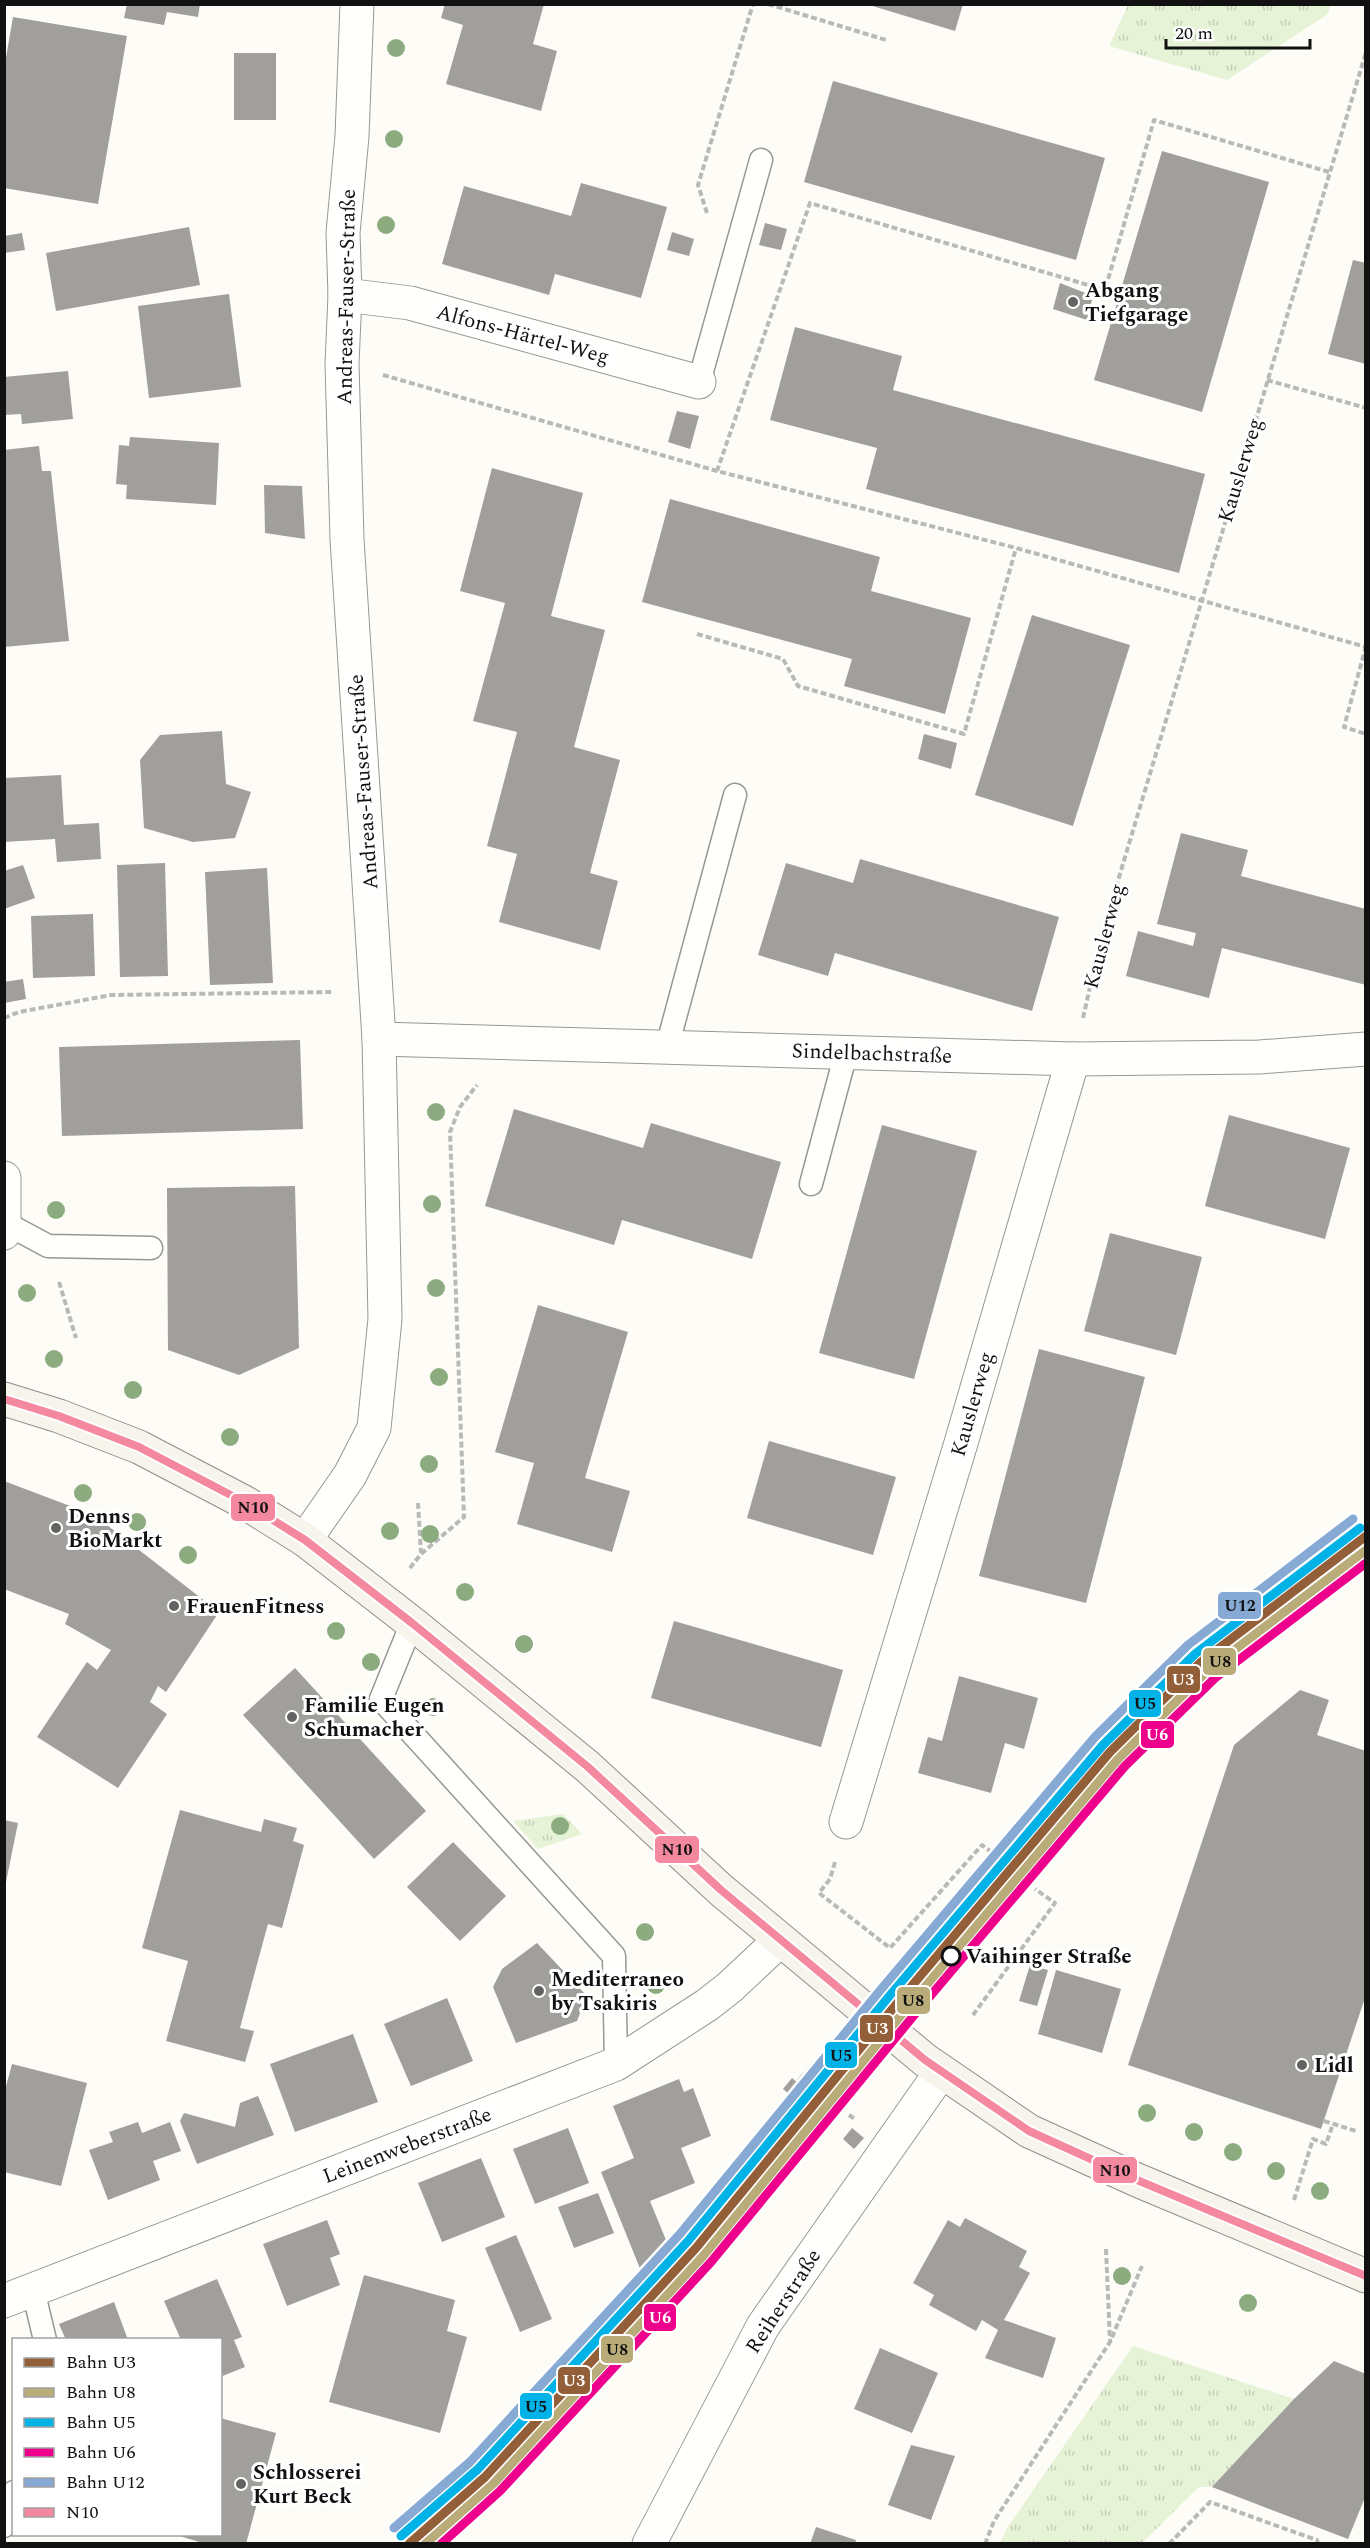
<svg xmlns="http://www.w3.org/2000/svg" width="1370" height="2548" viewBox="0 0 1370 2548" font-family="Spectral,serif">
<style>
.grass{fill:url(#grass-tufts)}
.building{fill:#a19f9c}
.lines{fill:none;stroke-linecap:round;stroke-linejoin:round}
.lane-casing{stroke:#979795;stroke-width:25}
.street-casing{stroke:#979795;stroke-width:35}
.secondary-casing{stroke:#8e8d8b;stroke-width:35}
.path{stroke:#b9b9b8;stroke-width:4;stroke-dasharray:6 3;stroke-linecap:butt}
.lane{stroke:#fffffe;stroke-width:22}
.street{stroke:#fffffe;stroke-width:33}
.secondary{stroke:#f6f4eb;stroke-width:33}
.bus-1-casing{stroke:#fff;stroke-width:12}
.bus-1{stroke:#f3889e;stroke-width:8}
.rail-1-casing{stroke:#fff;stroke-width:14}
.rail-2-casing{stroke:#fff;stroke-width:14}
.rail-3-casing{stroke:#fff;stroke-width:14}
.rail-4-casing{stroke:#fff;stroke-width:14}
.rail-5-casing{stroke:#fff;stroke-width:14}
.rail-1{stroke:#935f39;stroke-width:9}
.rail-2{stroke:#baac78;stroke-width:9}
.rail-3{stroke:#01b2e7;stroke-width:9}
.rail-4{stroke:#ec008c;stroke-width:9}
.rail-5{stroke:#86aad3;stroke-width:9}
.tree{fill:#8cac80}
.poi-dot{fill:#646362;stroke:#fff;stroke-width:2}
.stop-dot{fill:#fff;stroke:#111;stroke-width:3}
.labels{text-anchor:middle;stroke-width:6;stroke-linejoin:round;paint-order:stroke}
.poi-label{font-size:21px;font-weight:bold;fill:#111;stroke:#fff;text-anchor:start}
.street-label{font-size:21px;fill:#111;stroke:#fff}
.stop-label{font-size:21px;font-weight:bold;fill:#111;stroke:#fff;text-anchor:start}
.line-badge{stroke:#fff;stroke-width:2}
.badge-label{font-size:16px;text-anchor:middle;font-weight:bold;fill:#fff}
.pale-badge-label{font-size:16px;text-anchor:middle;font-weight:bold;fill:#111}
</style>
<defs>
<pattern id="grass-tufts" width="24" height="20" patternUnits="userSpaceOnUse" patternTransform="scale(1.5)"><rect width="24" height="20" fill="#e7f3d7"/><path d="M3 7l-1-3M5 7V3M7 7l1-3M15 17l-1-3M17 17v-4M19 17l1-3" fill="none" stroke="#c5cfb8"/></pattern>
</defs>
<rect width="100%" height="100%" fill="#fdfcf7"/>
<g class="grass">
<polygon points="1128,5 1128,4 1330,5 1328,14 1227,80 1109,46"/>
<polygon points="563,1814 582,1834 538,1849 513,1821"/>
<polygon points="1133,2346 1294,2399 1212,2487 1199,2487 1142,2543 1000,2544 1007,2528"/>
</g>
<g class="building">
<polygon points="127,4 200,4 198,17 167,12 164,25 124,18"/>
<polygon points="445,4 544,4 533,44 557,51 541,111 446,84 463,25 441,18"/>
<polygon points="866,4 963,4 955,31"/>
<polygon points="13,17 127,36 98,204 4,188 4,69"/>
<rect x="234" y="53" width="42" height="67"/>
<polygon points="833,81 1105,158 1076,260 804,182"/>
<polygon points="1162,151 1269,182 1202,412 1094,380"/>
<polygon points="581,183 667,207 641,298 555,274 549,295 442,264 464,186 571,216"/>
<polygon points="765,223 787,229 781,250 759,245"/>
<polygon points="189,227 200,285 56,311 46,253"/>
<polygon points="672,232 694,239 689,256 667,250"/>
<polygon points="22,233 25,250 4,253 4,236"/>
<polygon points="1353,260 1366,263 1366,364 1328,354"/>
<polygon points="1060,283 1093,296 1087,320 1053,309"/>
<polygon points="229,294 241,387 149,398 138,306"/>
<polygon points="795,327 902,356 893,390 1205,474 1179,573 866,489 877,448 770,420"/>
<polygon points="68,371 73,419 22,424 21,414 4,415 4,377"/>
<polygon points="677,411 699,416 690,449 668,442"/>
<polygon points="130,437 219,443 216,505 126,499 127,485 116,484 119,445 129,446"/>
<polygon points="39,446 42,471 51,471 69,641 4,647 4,450"/>
<polygon points="492,468 583,493 551,616 605,630 574,747 620,760 590,873 618,881 600,950 499,922 517,854 487,846 517,732 473,721 505,603 460,591"/>
<polygon points="264,485 302,486 305,539 265,533"/>
<polygon points="670,499 880,557 871,591 971,618 945,714 844,686 852,659 642,602"/>
<polygon points="1032,615 1130,645 1073,826 975,795"/>
<polygon points="222,731 226,784 251,792 235,838 193,842 144,828 140,760 160,735"/>
<polygon points="924,734 957,743 951,769 918,759"/>
<polygon points="61,775 64,825 99,823 101,859 57,862 55,839 4,842 4,778"/>
<polygon points="1181,833 1248,850 1241,876 1366,909 1366,985 1222,948 1209,998 1126,976 1138,931 1193,946 1196,933 1157,924"/>
<polygon points="860,859 1059,917 1032,1011 835,953 828,976 758,955 786,863 853,883"/>
<polygon points="165,863 168,976 120,977 117,865"/>
<polygon points="23,865 35,898 4,909 4,871"/>
<polygon points="267,868 273,983 210,985 205,872"/>
<polygon points="93,914 95,976 33,978 31,916"/>
<polygon points="23,979 26,999 4,1003 4,982"/>
<polygon points="300,1040 303,1129 62,1136 59,1047"/>
<polygon points="514,1109 643,1148 651,1123 781,1162 752,1259 622,1220 614,1245 485,1206"/>
<polygon points="1229,1115 1350,1148 1325,1239 1205,1206"/>
<polygon points="882,1125 977,1151 914,1379 819,1353"/>
<polygon points="295,1186 299,1348 239,1375 168,1350 167,1188"/>
<polygon points="1110,1233 1202,1257 1176,1355 1084,1331"/>
<polygon points="538,1305 628,1332 585,1478 630,1491 612,1552 517,1524 534,1463 495,1452"/>
<polygon points="1039,1349 1145,1377 1086,1603 979,1576"/>
<polygon points="769,1441 896,1477 873,1555 747,1518"/>
<polygon points="4,1481 94,1515 219,1612 166,1692 158,1686 150,1702 167,1714 118,1788 37,1737 87,1662 97,1670 111,1650 65,1624 69,1614 4,1589"/>
<polygon points="674,1621 843,1670 821,1747 651,1698"/>
<polygon points="295,1668 426,1811 374,1859 243,1715"/>
<polygon points="959,1676 1038,1698 1024,1749 1005,1743 991,1793 918,1773 928,1737 942,1741"/>
<polygon points="1300,1690 1329,1700 1317,1735 1366,1751 1366,1995 1321,2129 1128,2065 1234,1745"/>
<polygon points="180,1810 261,1832 264,1819 297,1828 293,1841 304,1845 282,1928 268,1924 253,1979 240,2028 254,2031 245,2062 166,2041 188,1961 142,1948"/>
<polygon points="4,1820 18,1823 6,1882 4,1882"/>
<polygon points="453,1842 506,1896 460,1941 407,1887"/>
<polygon points="537,1943 587,1996 577,2021 516,2043 493,1987 502,1969"/>
<polygon points="1030,1965 1048,1970 1037,2006 1019,2001"/>
<polygon points="1056,1970 1121,1989 1102,2053 1038,2034"/>
<polygon points="447,1998 473,2061 411,2086 384,2024"/>
<polygon points="353,2034 378,2102 295,2132 270,2064"/>
<polygon points="12,2064 87,2083 61,2186 4,2172 4,2094"/>
<polygon points="792,2078 803,2087 794,2098 783,2089"/>
<polygon points="679,2079 684,2092 693,2088 711,2136 681,2148 695,2183 650,2201 668,2245 641,2271 601,2172 634,2158 613,2106"/>
<polygon points="258,2096 274,2135 197,2164 180,2121 184,2113 235,2127 240,2103"/>
<polygon points="138,2122 142,2133 170,2122 181,2151 153,2161 160,2180 108,2200 89,2150 113,2142 109,2132"/>
<polygon points="568,2128 589,2183 535,2204 513,2149"/>
<polygon points="852,2128 864,2138 854,2149 843,2139"/>
<polygon points="481,2158 505,2217 442,2242 418,2183"/>
<polygon points="598,2193 614,2233 574,2248 558,2207"/>
<polygon points="965,2218 1027,2251 1019,2267 1030,2273 1004,2320 1056,2338 1043,2378 985,2358 998,2330 982,2320 976,2331 929,2305 934,2295 913,2283 948,2220 960,2227"/>
<polygon points="327,2220 340,2254 330,2258 340,2285 287,2306 263,2244"/>
<polygon points="516,2235 552,2319 520,2332 485,2248"/>
<polygon points="364,2275 455,2300 447,2331 467,2337 440,2433 329,2402"/>
<polygon points="217,2279 242,2337 234,2340 245,2367 220,2377 220,2340 181,2340 164,2301"/>
<polygon points="114,2302 128,2340 66,2340 59,2324"/>
<polygon points="880,2348 938,2373 912,2433 854,2409"/>
<polygon points="1334,2361 1366,2374 1366,2495 1348,2539 1212,2487 1294,2399"/>
<polygon points="220,2418 276,2433 246,2544 206,2544 176,2535 220,2534"/>
<polygon points="911,2445 955,2456 931,2520 888,2505"/>
<polygon points="816,2527 856,2540 855,2544 810,2544"/>
</g>
<g class="lines">
<defs>
<g id="lane">
<polyline points="699,382 761,160"/>
<polyline points="667,1047 735,795"/>
<polyline points="811,1184 846,1053"/>
<polyline points="7,1224 48,1246 151,1248"/>
<polyline points="412,1623 381,1699 614,1956 616,2064"/>
<polyline points="33,2290 45,2340"/>
<polyline points="4,2526 14,2492"/>
</g>
<g id="street">
<polyline points="345,295 410,303 699,382"/>
<polyline points="379,1039 1073,1059 1259,1057 1366,1049"/>
<polyline points="4,1178 4,1233"/>
<polyline points="305,1540 350,1475 374,1428 385,1319 379,1039 347,539 342,364 345,295 343,233 352,136 357,4"/>
<polyline points="846,1822 961,1443 1073,1059"/>
<polyline points="4,2301 616,2064 707,2005 730,1987 780,1940"/>
<polyline points="649,2544 763,2326 941,2072"/>
</g>
<polyline id="secondary" points="4,1399 59,1416 139,1447 244,1502 305,1540 412,1623 588,1767 721,1890 925,2060 1029,2131 1137,2180 1366,2276"/>
</defs>
<use href="#lane" class="lane-casing"/>
<use href="#street" class="street-casing"/>
<use href="#secondary" class="secondary-casing"/>
<g class="path">
<polyline points="768,4 886,40"/>
<polyline points="1329,172 1154,120 1105,290 810,203 717,471 1016,548 1366,647"/>
<polyline points="707,213 698,185 753,4"/>
<polyline points="383,375 717,471"/>
<polyline points="1267,380 1366,408"/>
<polyline points="697,634 783,659 798,686 964,734 1016,548"/>
<polyline points="1366,646 1344,727 1366,734"/>
<polyline points="4,1018 19,1012 111,995 334,992"/>
<polyline points="1083,1018 1102,934 1366,52"/>
<polyline points="59,1282 76,1338"/>
<polyline points="418,1503 421,1553"/>
<polyline points="410,1568 421,1554 464,1517 450,1132 460,1107 477,1085"/>
<polyline points="835,1862 830,1879 819,1893 890,1948 982,1845 1002,1860"/>
<polyline points="973,2015 1055,1903 1035,1889"/>
<polyline points="801,2078 812,2066"/>
<polyline points="793,2088 803,2076 817,2087"/>
<polyline points="849,2115 856,2120"/>
<polyline points="1324,2121 1356,2131"/>
<polyline points="1294,2200 1313,2139 1326,2144 1333,2124"/>
<polyline points="1106,2249 1110,2341"/>
<polyline points="985,2544 994,2521 1110,2342 1142,2266"/>
<polyline points="1169,2544 1210,2502 1317,2540 1318,2544"/>
</g>
<use href="#lane" class="lane"/>
<use href="#street" class="street"/>
<use href="#secondary" class="secondary"/>
<defs>
<polyline id="bus-1" points="4,1399 59,1416 139,1447 244,1502 305,1540 412,1623 588,1767 721,1890 925,2060 1029,2131 1137,2180 1366,2276"/>
</defs>
<use href="#bus-1" class="bus-1-casing"/>
<use href="#bus-1" class="bus-1"/>
<defs>
<polyline id="rail-1" points="409,2544 485,2477 696,2248 899,2001 1110,1752 1201,1662 1366,1536"/>
<polyline id="rail-2" points="425,2544 493,2484 704,2255 907,2008 1118,1759 1208,1670 1366,1550"/>
<polyline id="rail-3" points="401,2536 478,2469 688,2241 891,1994 1103,1745 1195,1654 1360,1528"/>
<polyline id="rail-4" points="441,2544 500,2491 711,2262 915,2014 1125,1766 1215,1678 1366,1563"/>
<polyline id="rail-5" points="394,2528 470,2462 680,2234 883,1987 1095,1737 1188,1645 1353,1519"/>
</defs>
<use href="#rail-1" class="rail-1-casing"/>
<use href="#rail-2" class="rail-2-casing"/>
<use href="#rail-3" class="rail-3-casing"/>
<use href="#rail-4" class="rail-4-casing"/>
<use href="#rail-5" class="rail-5-casing"/>
<use href="#rail-1" class="rail-1"/>
<use href="#rail-2" class="rail-2"/>
<use href="#rail-3" class="rail-3"/>
<use href="#rail-4" class="rail-4"/>
<use href="#rail-5" class="rail-5"/>
</g>
<g class="tree">
<circle cx="396" cy="48" r="9"/>
<circle cx="394" cy="139" r="9"/>
<circle cx="386" cy="225" r="9"/>
<circle cx="436" cy="1112" r="9"/>
<circle cx="432" cy="1204" r="9"/>
<circle cx="56" cy="1210" r="9"/>
<circle cx="436" cy="1288" r="9"/>
<circle cx="27" cy="1293" r="9"/>
<circle cx="54" cy="1359" r="9"/>
<circle cx="439" cy="1377" r="9"/>
<circle cx="133" cy="1390" r="9"/>
<circle cx="230" cy="1437" r="9"/>
<circle cx="429" cy="1464" r="9"/>
<circle cx="83" cy="1493" r="9"/>
<circle cx="137" cy="1522" r="9"/>
<circle cx="390" cy="1531" r="9"/>
<circle cx="430" cy="1534" r="9"/>
<circle cx="188" cy="1555" r="9"/>
<circle cx="465" cy="1592" r="9"/>
<circle cx="336" cy="1631" r="9"/>
<circle cx="524" cy="1644" r="9"/>
<circle cx="371" cy="1662" r="9"/>
<circle cx="433" cy="1707" r="9"/>
<circle cx="560" cy="1826" r="9"/>
<circle cx="645" cy="1932" r="9"/>
<circle cx="656" cy="1985" r="9"/>
<circle cx="1147" cy="2113" r="9"/>
<circle cx="1194" cy="2132" r="9"/>
<circle cx="1233" cy="2152" r="9"/>
<circle cx="1276" cy="2171" r="9"/>
<circle cx="1320" cy="2191" r="9"/>
<circle cx="1122" cy="2276" r="9"/>
<circle cx="1248" cy="2303" r="9"/>
</g>
<g class="poi-dot">
<circle cx="1073" cy="302" r="6"/>
<circle cx="56" cy="1528" r="6"/>
<circle cx="174" cy="1606" r="6"/>
<circle cx="292" cy="1717" r="6"/>
<circle cx="539" cy="1991" r="6"/>
<circle cx="1302" cy="2065" r="6"/>
<circle cx="241" cy="2484" r="6"/>
</g>
<circle class="stop-dot" cx="951" cy="1956" r="9"/>
<g class="labels">
<g class="poi-label">
<text x="1085" y="297">Abgang<tspan x="1085" dy="24">Tiefgarage</tspan></text>
<text x="68" y="1523">Denns<tspan x="68" dy="24">BioMarkt</tspan></text>
<text x="186" y="1613">FrauenFitness</text>
<text x="304" y="1712">Familie Eugen<tspan x="304" dy="24">Schumacher</tspan></text>
<text x="551" y="1986">Mediterraneo<tspan x="551" dy="24">by Tsakiris</tspan></text>
<text x="1314" y="2072">Lidl</text>
<text x="253" y="2479">Schlosserei<tspan x="253" dy="24">Kurt Beck</tspan></text>
</g>
<g class="street-label">
<text transform="translate(346 297) rotate(-89)" y="7">Andreas-Fauser-Straße</text>
<text transform="translate(523 334) rotate(15)" y="7">Alfons-Härtel-Weg</text>
<text transform="translate(1240 470) rotate(-73)" y="7">Kauslerweg</text>
<text transform="translate(363 782) rotate(-94)" y="7">Andreas-Fauser-Straße</text>
<text transform="translate(1104 936) rotate(-75)" y="7">Kauslerweg</text>
<text transform="translate(872 1053) rotate(2)" y="7">Sindelbachstraße</text>
<text transform="translate(972 1404) rotate(-74)" y="7">Kauslerweg</text>
<text transform="translate(407 2145) rotate(-21)" y="7">Leinenweberstraße</text>
<text transform="translate(783 2301) rotate(-57)" y="7">Reiherstraße</text>
</g>
<g class="stop-label">
<text x="966" y="1963">Vaihinger Straße</text>
</g>
</g>
<g class="line-badge">
<rect x="230" y="1493" width="46" height="29" rx="6" fill="#f3889e"/>
<rect x="1217" y="1591" width="45" height="29" rx="6" fill="#86aad3"/>
<rect x="1202" y="1647" width="35" height="29" rx="6" fill="#baac78"/>
<rect x="1166" y="1665" width="35" height="29" rx="6" fill="#935f39"/>
<rect x="1128" y="1689" width="34" height="29" rx="6" fill="#01b2e7"/>
<rect x="1140" y="1720" width="35" height="29" rx="6" fill="#ec008c"/>
<rect x="654" y="1835" width="46" height="29" rx="6" fill="#f3889e"/>
<rect x="896" y="1986" width="35" height="29" rx="6" fill="#baac78"/>
<rect x="859" y="2014" width="35" height="29" rx="6" fill="#935f39"/>
<rect x="824" y="2041" width="34" height="28" rx="6" fill="#01b2e7"/>
<rect x="1092" y="2156" width="46" height="28" rx="6" fill="#f3889e"/>
<rect x="643" y="2303" width="34" height="29" rx="6" fill="#ec008c"/>
<rect x="600" y="2335" width="34" height="29" rx="6" fill="#baac78"/>
<rect x="557" y="2366" width="34" height="29" rx="6" fill="#935f39"/>
<rect x="519" y="2392" width="34" height="28" rx="6" fill="#01b2e7"/>
</g>
<g class="badge-label">
<text x="1183" y="1685">U3</text>
<text x="1157" y="1740">U6</text>
<text x="877" y="2034">U3</text>
<text x="660" y="2323">U6</text>
<text x="574" y="2386">U3</text>
</g>
<g class="pale-badge-label">
<text x="253" y="1513">N10</text>
<text x="1240" y="1611">U12</text>
<text x="1220" y="1667">U8</text>
<text x="1145" y="1709">U5</text>
<text x="677" y="1855">N10</text>
<text x="913" y="2006">U8</text>
<text x="841" y="2061">U5</text>
<text x="1115" y="2176">N10</text>
<text x="617" y="2355">U8</text>
<text x="536" y="2412">U5</text>
</g>
<rect width="1370" height="2548" fill="none" stroke="#111111" stroke-width="12"/>
<rect x="12" y="2338" width="210" height="198" fill="#ffffff" stroke="#a0a0a0" stroke-width="1.5"/>
<rect x="24" y="2358" width="30" height="9" fill="#935f39" stroke="#a0a0a0" stroke-width="1.5"/>
<text x="66" y="2368" font-size="18" fill="#111111">Bahn U3</text>
<rect x="24" y="2388" width="30" height="9" fill="#baac78" stroke="#a0a0a0" stroke-width="1.5"/>
<text x="66" y="2398" font-size="18" fill="#111111">Bahn U8</text>
<rect x="24" y="2418" width="30" height="9" fill="#01b2e7" stroke="#a0a0a0" stroke-width="1.5"/>
<text x="66" y="2428" font-size="18" fill="#111111">Bahn U5</text>
<rect x="24" y="2448" width="30" height="9" fill="#ec008c" stroke="#a0a0a0" stroke-width="1.5"/>
<text x="66" y="2458" font-size="18" fill="#111111">Bahn U6</text>
<rect x="24" y="2478" width="30" height="9" fill="#86aad3" stroke="#a0a0a0" stroke-width="1.5"/>
<text x="66" y="2488" font-size="18" fill="#111111">Bahn U12</text>
<rect x="24" y="2508" width="30" height="9" fill="#f3889e" stroke="#a0a0a0" stroke-width="1.5"/>
<text x="66" y="2518" font-size="18" fill="#111111">N10</text>
<path d="M1166 39v9h144v-9" fill="none" stroke="#111111" stroke-width="3"/>
<text x="1175" y="39" font-size="18" fill="#111111" stroke="#ffffff" stroke-width="4.5" paint-order="stroke">20 m</text>
</svg>
